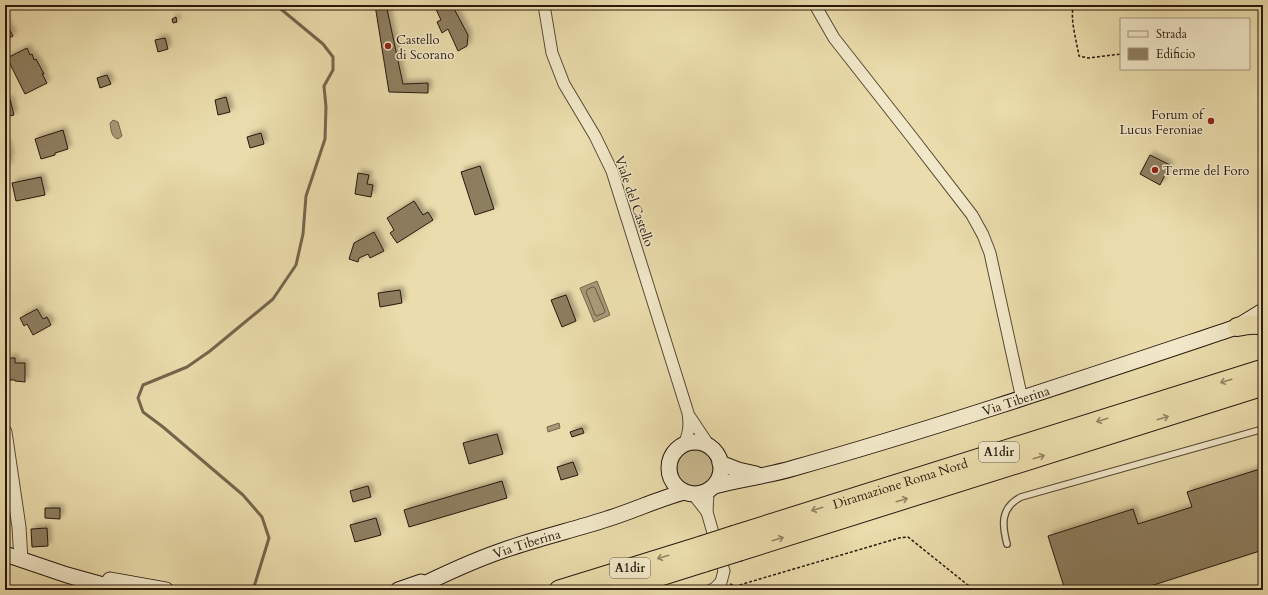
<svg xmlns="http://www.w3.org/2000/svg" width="1268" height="595" viewBox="0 0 1268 595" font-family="Cardo,serif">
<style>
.green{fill:#c9bb91;stroke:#786a4f}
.water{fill:#a89976;stroke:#75654c}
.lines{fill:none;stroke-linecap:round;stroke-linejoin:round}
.shore{stroke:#685842;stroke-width:1}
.stream{stroke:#75654c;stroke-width:3}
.building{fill:#8d7e60;stroke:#28180d;filter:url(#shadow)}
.service-casing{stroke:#584935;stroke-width:8}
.minor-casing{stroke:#584935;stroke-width:13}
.tertiary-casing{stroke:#584935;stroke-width:15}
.secondary-casing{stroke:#28180d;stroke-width:17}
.trunk-casing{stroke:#28180d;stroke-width:20}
.motorway-casing{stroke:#28180d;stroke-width:21}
.path{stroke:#28180d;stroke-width:1.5;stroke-dasharray:3 2;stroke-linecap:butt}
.service{stroke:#f1e8c9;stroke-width:5.5}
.minor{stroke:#f1e8c9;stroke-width:11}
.tertiary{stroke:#f1e8c9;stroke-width:13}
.secondary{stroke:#f1e8c9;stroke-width:15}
.trunk{stroke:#eadcac;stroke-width:18}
.motorway{stroke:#eadcac;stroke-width:19}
.motorway-bridge-casing{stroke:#28180d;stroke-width:21;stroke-linecap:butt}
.motorway-bridge{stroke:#eadcac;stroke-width:19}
.oneway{stroke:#938464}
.poi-dot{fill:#8f2418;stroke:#f1e8c9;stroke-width:1.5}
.labels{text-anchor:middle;stroke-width:3;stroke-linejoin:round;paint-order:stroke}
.shield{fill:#f1e8c9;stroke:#645645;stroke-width:1}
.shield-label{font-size:12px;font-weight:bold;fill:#28180d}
.poi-label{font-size:13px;fill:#28180d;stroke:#f1e8c9;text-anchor:start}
.street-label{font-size:13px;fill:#28180d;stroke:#f1e8c9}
</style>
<defs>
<filter id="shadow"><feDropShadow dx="3.5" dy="-3.5" stdDeviation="2" flood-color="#0004"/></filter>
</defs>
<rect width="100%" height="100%" fill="#eadcac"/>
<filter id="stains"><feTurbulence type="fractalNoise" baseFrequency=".005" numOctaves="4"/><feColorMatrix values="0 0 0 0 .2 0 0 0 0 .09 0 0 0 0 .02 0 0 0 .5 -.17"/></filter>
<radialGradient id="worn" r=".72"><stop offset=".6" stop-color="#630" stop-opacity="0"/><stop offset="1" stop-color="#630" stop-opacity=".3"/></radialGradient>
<circle class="green" cx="695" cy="468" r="18"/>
<g class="water">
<path d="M113,120l5,2 4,14 -4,3c-7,-2 -7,-9 -8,-16z"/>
<polygon points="597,281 610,315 594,322 580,288"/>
<polygon points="559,423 560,428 548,432 547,427"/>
</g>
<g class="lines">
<polygon class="shore" points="593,287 595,288 605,311 604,313 597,316 595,315 586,292 587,290"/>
<polyline class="stream" points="253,590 269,538 262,517 243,495 163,427 143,412 138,398 143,385 187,367 210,351 273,299 296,265 303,234 306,196 325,139 326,107 324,86 333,70 333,57 323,44 276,5"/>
</g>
<g class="building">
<polygon points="375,5 416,5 387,9 403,84 428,83 428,93 389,92"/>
<polygon points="434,5 452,5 468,35 467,46 458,51 448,29 442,33 437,22 441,20"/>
<polygon points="176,17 177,22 173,23 172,19"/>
<polygon points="5,21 13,36 5,40"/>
<polygon points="165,38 168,49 158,52 155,40"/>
<polygon points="27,48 30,55 32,54 34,60 36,59 44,74 42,74 47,83 25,94 7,58"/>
<polygon points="107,75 111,84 100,88 97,78"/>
<polygon points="226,97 230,112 218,115 215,100"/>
<polygon points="10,99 14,115 5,117 5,100"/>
<polygon points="63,130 68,149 55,153 55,155 41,159 35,139"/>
<polygon points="261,133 264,144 250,148 247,137"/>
<polygon points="5,144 7,144 10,157 8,158 9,165 5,167"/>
<polygon points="1150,155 1170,165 1160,185 1140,174"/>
<polygon points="480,166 494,209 475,215 461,172"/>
<polygon points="358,173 369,175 367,184 373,185 371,197 355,194"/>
<polygon points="41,177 45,195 16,201 12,183"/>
<polygon points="414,201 423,215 428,212 433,220 397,243 390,233 394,230 387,218"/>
<polygon points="374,232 384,251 370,258 368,254 359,258 358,262 349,259 354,243"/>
<polygon points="400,290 402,303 380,307 378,293"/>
<polygon points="566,295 576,321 562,327 551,300"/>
<polygon points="37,309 43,319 47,317 51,325 33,335 27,324 24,326 20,318"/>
<polygon points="8,358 15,358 15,363 25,363 25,382 15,381 15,380 7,380"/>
<polygon points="582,428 584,433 572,437 570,432"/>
<polygon points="497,434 503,454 469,464 463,443"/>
<polygon points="573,462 578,475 561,480 557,467"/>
<polygon points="1263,468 1263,550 1138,590 1065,590 1048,536 1133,509 1138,524 1192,507 1187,492"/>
<polygon points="502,481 507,498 409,527 404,510"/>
<polygon points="368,486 371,497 353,502 350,491"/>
<polygon points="45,508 60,508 60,519 45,518"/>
<polygon points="376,518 381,535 355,542 350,525"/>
<polygon points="47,528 48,546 32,547 31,529"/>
</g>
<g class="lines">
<defs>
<path id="service" d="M1007,544c-5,-19 -7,-36 14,-47l242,-68"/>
<g id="minor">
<path d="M544,5l8,48 12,31 31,52 17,35 76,242c2,13 1,21 -5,33"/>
<polyline points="815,5 834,38 911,136 972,215 983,235 990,253 1022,399"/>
<polyline points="690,417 710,447"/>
<polyline points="708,491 707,512 724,571 721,582 714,589 711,590"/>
<polyline points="693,494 707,512"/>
</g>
<polyline id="tertiary" points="5,432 19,527 21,560"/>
<g id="secondary">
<circle cx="695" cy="468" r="26"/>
<polyline points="720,463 738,470 756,474"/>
<path id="s1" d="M714,486c26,-7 53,-10 80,-18 149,-42 296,-92 443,-141l26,-16"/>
<polyline points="5,554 67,575 121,590"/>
<polyline points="110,580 166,590"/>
<polyline points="398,590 421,582"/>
<path id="s2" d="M412,590c30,-15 60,-29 92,-40 34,-12 69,-20 103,-31 26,-8 51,-20 77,-27"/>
</g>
<path id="trunk" d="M1237,327c9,-2 18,-4 26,-1"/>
<g id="motorway">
<path id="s3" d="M735,535l528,-166"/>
<polyline points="740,551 1263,386"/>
<polyline points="559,590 701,546"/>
<polyline points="616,590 705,562"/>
</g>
</defs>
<use href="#service" class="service-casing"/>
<use href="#minor" class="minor-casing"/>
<use href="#tertiary" class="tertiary-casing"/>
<use href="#secondary" class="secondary-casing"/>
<use href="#trunk" class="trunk-casing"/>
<use href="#motorway" class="motorway-casing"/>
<g class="path">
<path d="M1074,5c-5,11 3,38 5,51l9,2 33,-4"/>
<polyline points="730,584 736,586 899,538 908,537 974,590"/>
</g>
<use href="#service" class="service"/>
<use href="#minor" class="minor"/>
<use href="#tertiary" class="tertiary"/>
<use href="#secondary" class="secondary"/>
<use href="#trunk" class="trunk"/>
<use href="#motorway" class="motorway"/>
<defs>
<g id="motorway-bridge">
<polyline points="701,546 735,535"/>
<polyline points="705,562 740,551"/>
</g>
</defs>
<use href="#motorway-bridge" class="motorway-bridge-casing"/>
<use href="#motorway-bridge" class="motorway-bridge"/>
</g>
<defs><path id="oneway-shaft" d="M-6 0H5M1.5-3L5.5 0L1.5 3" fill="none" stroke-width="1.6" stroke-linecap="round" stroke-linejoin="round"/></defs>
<g class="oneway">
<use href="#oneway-shaft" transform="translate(1226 381) rotate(163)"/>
<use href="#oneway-shaft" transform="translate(1163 418) rotate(-17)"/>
<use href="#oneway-shaft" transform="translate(1102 420) rotate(163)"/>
<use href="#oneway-shaft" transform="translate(1039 457) rotate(-17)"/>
<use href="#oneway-shaft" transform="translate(902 500) rotate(-17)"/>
<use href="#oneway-shaft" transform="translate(817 509) rotate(163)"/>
<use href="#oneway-shaft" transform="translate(778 539) rotate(-17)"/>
<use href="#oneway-shaft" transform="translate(663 557) rotate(163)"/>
</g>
<g class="poi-dot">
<circle cx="388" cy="46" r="4"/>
<circle cx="1211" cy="121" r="4"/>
<circle cx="1155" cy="170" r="4"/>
</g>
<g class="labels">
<g class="shield">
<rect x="979" y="442" width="40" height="20" rx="3"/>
<rect x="610" y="558" width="40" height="20" rx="3"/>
</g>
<g class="shield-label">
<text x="999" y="456">A1dir</text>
<text x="630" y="572">A1dir</text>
</g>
<g class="poi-label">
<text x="396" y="44">Castello<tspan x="396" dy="15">di Scorano</tspan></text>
<text x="1203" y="119" text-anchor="end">Forum of<tspan x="1203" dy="15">Lucus Feroniae</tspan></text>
<text x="1163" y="175">Terme del Foro</text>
</g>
<g class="street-label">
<text transform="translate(635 201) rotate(71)" y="5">Viale del Castello</text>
<text dy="5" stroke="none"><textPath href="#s1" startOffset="314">Via Tiberina</textPath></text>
<text dy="5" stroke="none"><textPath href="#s3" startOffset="173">Diramazione Roma Nord</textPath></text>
<text dy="5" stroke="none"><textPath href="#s2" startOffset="124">Via Tiberina</textPath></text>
</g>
</g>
<rect width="1268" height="595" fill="none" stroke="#eadcac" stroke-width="20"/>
<rect x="6" y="6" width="1256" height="583" fill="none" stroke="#28180d" stroke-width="2"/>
<rect x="10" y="10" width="1248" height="575" fill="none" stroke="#28180d"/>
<rect x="1120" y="18" width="130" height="52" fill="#f1e8c9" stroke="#a1957e"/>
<rect x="1128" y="31" width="20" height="6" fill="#f1e8c9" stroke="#a1957e"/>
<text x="1156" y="38" font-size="12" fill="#28180d">Strada</text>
<rect x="1128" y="48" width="20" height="12" fill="#8d7e60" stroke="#a1957e"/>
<text x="1156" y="58" font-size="12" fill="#28180d">Edificio</text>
<rect width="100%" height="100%" filter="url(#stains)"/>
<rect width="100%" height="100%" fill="url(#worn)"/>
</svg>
